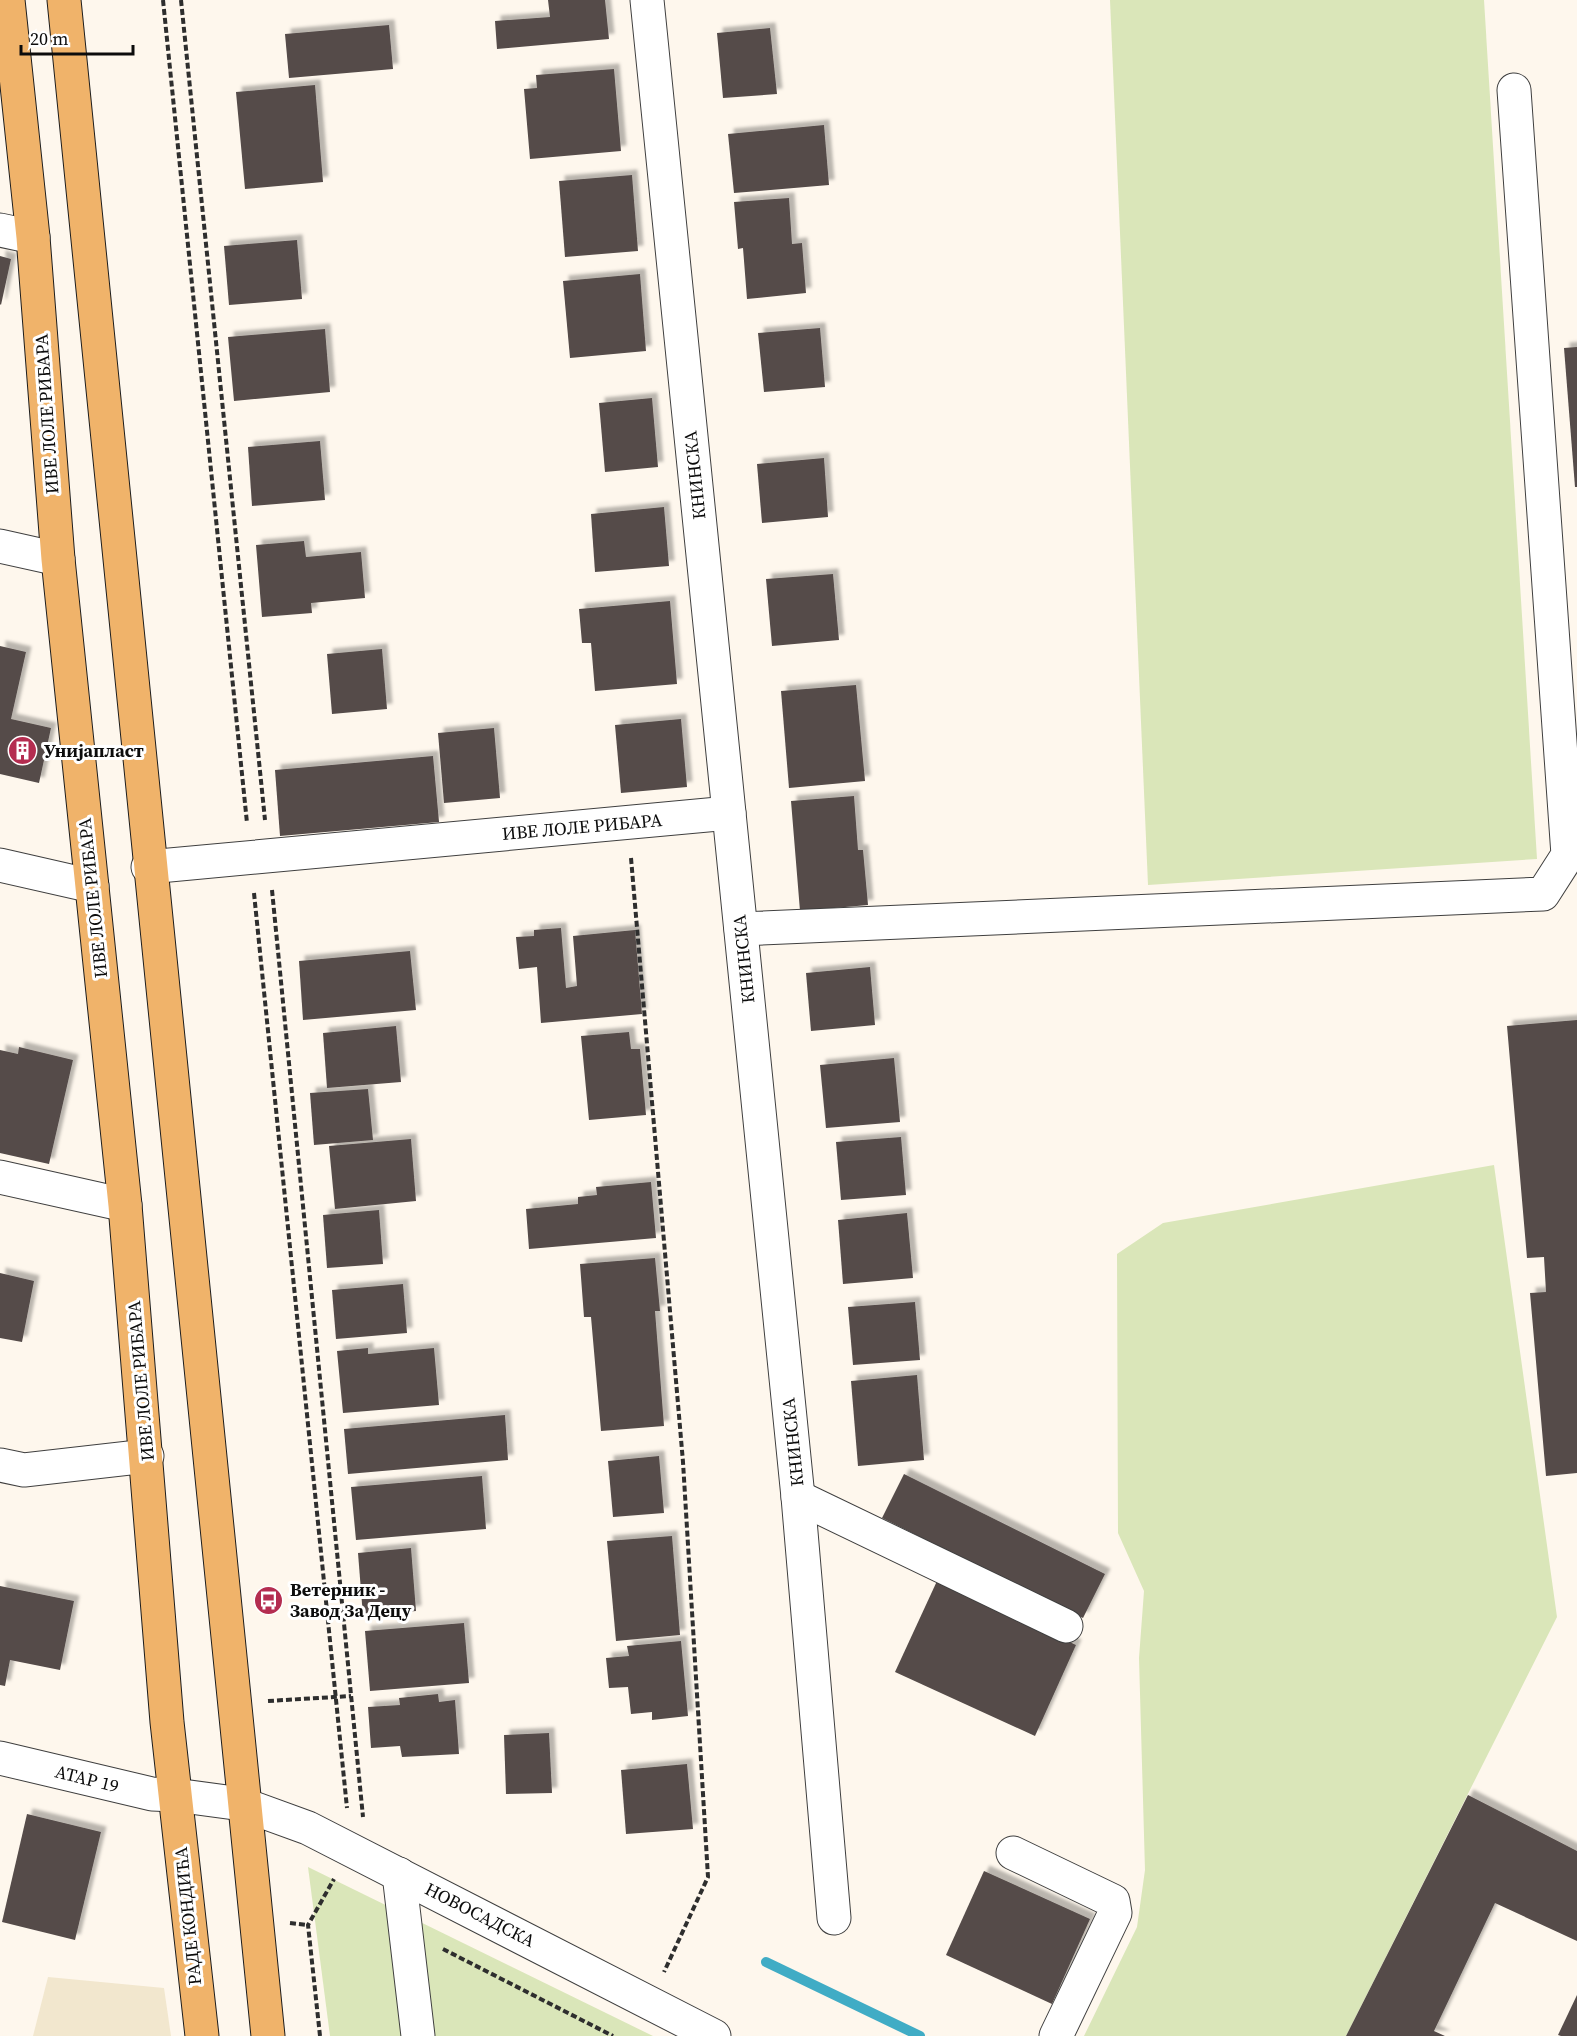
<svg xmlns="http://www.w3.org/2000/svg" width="1577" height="2036" viewBox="0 0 1577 2036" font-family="'Source Serif 4',serif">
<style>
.farmland{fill:#f2e7ce}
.green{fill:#dae6b9}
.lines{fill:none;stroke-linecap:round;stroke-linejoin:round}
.stream{stroke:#40acc5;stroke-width:10}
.building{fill:#544b49;filter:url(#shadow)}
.minor-casing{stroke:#3f3f3f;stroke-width:35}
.major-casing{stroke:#1d1d1d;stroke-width:35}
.path{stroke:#2e2e2e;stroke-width:4;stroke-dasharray:6 3;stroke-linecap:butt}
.minor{stroke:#fff;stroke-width:33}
.major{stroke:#f0b36a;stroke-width:33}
.labels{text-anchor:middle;stroke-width:6;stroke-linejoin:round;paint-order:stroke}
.street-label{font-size:18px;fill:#0c0c0c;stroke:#fff}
.poi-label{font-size:18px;font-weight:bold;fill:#0c0c0c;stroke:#fff;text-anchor:start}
</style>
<defs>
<filter id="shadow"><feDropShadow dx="5.5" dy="-5.5" stdDeviation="1.5" flood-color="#0004"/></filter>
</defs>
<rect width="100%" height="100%" fill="#fef7ed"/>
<polygon class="farmland" points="48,1977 164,1988 171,2036 33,2036"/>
<g class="green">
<polygon points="1110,0 1484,0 1537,859 1148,885"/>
<polygon points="1494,1165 1557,1617 1346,2036 1084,2036 1137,1927 1145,1870 1139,1658 1144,1591 1118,1533 1117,1254 1163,1223"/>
<polygon points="308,1867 653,2036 330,2036"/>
</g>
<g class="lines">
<polyline class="stream" points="766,1962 920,2036"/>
</g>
<g class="building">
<polygon points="548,0 605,0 609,39 497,49 495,21 550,17"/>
<polygon points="389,25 393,69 289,78 285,34"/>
<polygon points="770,28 777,94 723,98 717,33"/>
<polygon points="614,69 621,151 530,159 524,89 537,88 536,75"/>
<polygon points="315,85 323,182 245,189 236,92"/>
<polygon points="824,125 829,185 734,193 728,134"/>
<polygon points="632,175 638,251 565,257 559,181"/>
<polygon points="789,198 792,244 802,243 806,293 747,299 743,248 738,249 734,202"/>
<polygon points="297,240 302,299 229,305 224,246"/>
<polygon points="0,256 11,259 1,305 0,304"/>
<polygon points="640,274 646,351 570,358 563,281"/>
<polygon points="820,328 825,387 764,392 758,333"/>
<polygon points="325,329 330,392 234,401 228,337"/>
<polygon points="1577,347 1577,487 1575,487 1564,348"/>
<polygon points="652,398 658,467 605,472 599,403"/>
<polygon points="320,441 325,500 252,506 248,447"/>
<polygon points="824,458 828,517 762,523 757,464"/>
<polygon points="664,507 669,566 595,572 591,514"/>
<polygon points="304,541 306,557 361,552 365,598 311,603 312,613 262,617 256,545"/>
<polygon points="833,574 839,640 772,646 766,579"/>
<polygon points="670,601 677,684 595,691 591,643 582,643 579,609"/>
<polygon points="0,646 26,652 11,719 51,728 39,783 0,774"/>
<polygon points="382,649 387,709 332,714 327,654"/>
<polygon points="856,685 865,781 789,788 781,691"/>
<polygon points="681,719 687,787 621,793 615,725"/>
<polygon points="494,728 500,798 444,803 438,733"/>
<polygon points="433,756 439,822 280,836 275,770"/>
<polygon points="854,796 858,850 863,850 868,905 800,911 791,801"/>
<polygon points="561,928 566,988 577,986 573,936 635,930 642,1014 541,1023 537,967 519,969 516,937 534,936 534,930"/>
<polygon points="410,951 416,1010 303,1020 299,961"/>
<polygon points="870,967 875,1025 811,1031 806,973"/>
<polygon points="1577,1020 1577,1473 1546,1476 1530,1293 1546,1292 1544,1257 1527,1258 1507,1026"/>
<polygon points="396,1026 401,1082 327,1088 323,1033"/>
<polygon points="629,1032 631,1049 640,1049 646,1115 589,1120 581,1036"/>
<polygon points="19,1047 73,1060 49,1164 0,1153 0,1050 18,1054"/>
<polygon points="894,1058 900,1122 826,1128 820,1065"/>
<polygon points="368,1089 373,1140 314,1145 310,1093"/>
<polygon points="901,1137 906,1195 841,1200 836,1142"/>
<polygon points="411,1139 416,1201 335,1209 329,1146"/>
<polygon points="651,1182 656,1238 529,1249 526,1209 578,1204 578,1197 597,1195 596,1187"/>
<polygon points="379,1210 383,1264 327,1268 323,1215"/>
<polygon points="907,1213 913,1278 843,1284 838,1220"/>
<polygon points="655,1258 660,1311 655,1311 664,1426 601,1431 591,1317 584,1317 580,1264"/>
<polygon points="0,1273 34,1281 22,1342 0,1338"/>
<polygon points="403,1284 407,1333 336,1339 332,1290"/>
<polygon points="915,1302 920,1360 853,1365 848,1307"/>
<polygon points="368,1348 368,1354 434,1348 439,1405 343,1413 337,1351"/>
<polygon points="917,1375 924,1460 858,1466 851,1381"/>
<polygon points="505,1415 508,1460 348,1474 344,1429"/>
<polygon points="659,1456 664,1513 613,1517 608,1461"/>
<polygon points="904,1474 1105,1574 1083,1618 882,1518"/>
<polygon points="482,1476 486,1529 356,1540 351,1487"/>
<polygon points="672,1536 680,1635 616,1641 607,1541"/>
<polygon points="411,1548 416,1611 363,1616 358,1553"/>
<polygon points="937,1581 1076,1645 1035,1736 895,1672"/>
<polygon points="0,1586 74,1601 60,1670 10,1660 5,1686 0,1685"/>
<polygon points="464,1623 469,1683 370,1691 365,1631"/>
<polygon points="681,1641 688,1716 652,1720 652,1712 631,1714 628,1687 609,1688 606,1658 629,1656 627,1646"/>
<polygon points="438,1694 439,1702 455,1700 459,1754 402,1757 400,1746 371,1748 368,1707 400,1705 399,1698"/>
<polygon points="549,1733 552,1793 506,1794 504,1735"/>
<polygon points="687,1764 693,1829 626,1834 621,1770"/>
<polygon points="1468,1795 1577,1851 1577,1941 1495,1903 1434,2031 1445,2036 1346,2036"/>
<polygon points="27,1814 101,1832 75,1940 2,1922"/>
<polygon points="984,1871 1090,1919 1052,2004 946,1955"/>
<polygon points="1577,1995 1577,2036 1561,2036 1558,2035"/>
</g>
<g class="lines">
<defs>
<g id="minor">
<polyline points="647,0 798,1497 834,1918"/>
<polyline points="0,230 33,237"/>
<polyline points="0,546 58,559"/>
<polyline points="0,865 92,886"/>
<polyline points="148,867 729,813"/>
<polyline points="741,929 1543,894 1568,855 1514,90"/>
<polyline points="0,1177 125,1205"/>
<polyline points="0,1465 24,1470 147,1456"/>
<polyline points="798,1497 1066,1626"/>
<polyline points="0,1758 152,1794 175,1795 242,1804 308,1828 714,2036"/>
<polyline points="1013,1853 1113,1901 1115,1913 1056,2036"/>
<polyline points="399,1874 418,2036"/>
</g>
<g id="major">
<polyline points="8,0 33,237 58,559 125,1205 167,1722 202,2036"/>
<path d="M64,0c66,679 131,1358 204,2036"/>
</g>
</defs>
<use href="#minor" class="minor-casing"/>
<use href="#major" class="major-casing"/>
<g class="path">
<polyline points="163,0 247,823"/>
<polyline points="181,0 265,820"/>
<polyline points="631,858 683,1462 708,1877 664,1972"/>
<polyline points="272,890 363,1817"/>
<polyline points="254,893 347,1808"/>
<polyline points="268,1701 351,1696"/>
<polyline points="290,1923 308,1925"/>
<polyline points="443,1949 613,2036"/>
<polyline points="320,2036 308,1925 334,1879"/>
</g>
<use href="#minor" class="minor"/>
<use href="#major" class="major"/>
</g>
<defs>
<symbol id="building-disc" viewBox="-11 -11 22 22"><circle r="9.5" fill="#b42d50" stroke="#fff"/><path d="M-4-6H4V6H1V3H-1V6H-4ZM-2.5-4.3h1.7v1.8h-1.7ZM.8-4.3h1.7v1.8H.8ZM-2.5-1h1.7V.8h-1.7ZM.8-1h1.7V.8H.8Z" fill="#fff"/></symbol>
<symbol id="bus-disc" viewBox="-11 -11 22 22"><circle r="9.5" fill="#b42d50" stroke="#fff"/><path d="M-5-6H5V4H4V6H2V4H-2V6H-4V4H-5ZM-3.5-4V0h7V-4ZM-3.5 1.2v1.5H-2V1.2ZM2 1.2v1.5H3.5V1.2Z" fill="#fff"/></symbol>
</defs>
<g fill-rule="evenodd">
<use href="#building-disc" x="6" y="734" width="33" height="33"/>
<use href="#bus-disc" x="252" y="1584" width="33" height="33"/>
</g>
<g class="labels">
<g class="street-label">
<text transform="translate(47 414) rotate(-94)" y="6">ИВЕ ЛОЛЕ РИБАРА</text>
<text transform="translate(695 475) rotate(-96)" y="6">КНИНСКА</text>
<text transform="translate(582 827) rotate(-5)" y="6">ИВЕ ЛОЛЕ РИБАРА</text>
<text transform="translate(93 898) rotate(-96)" y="6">ИВЕ ЛОЛЕ РИБАРА</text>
<text transform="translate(744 959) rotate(-96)" y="6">КНИНСКА</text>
<text transform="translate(141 1381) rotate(-95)" y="6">ИВЕ ЛОЛЕ РИБАРА</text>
<text transform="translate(793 1442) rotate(-96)" y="6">КНИНСКА</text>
<text transform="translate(87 1779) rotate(14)" y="6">АТАР 19</text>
<text transform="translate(480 1915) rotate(27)" y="6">НОВОСАДСКА</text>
<text transform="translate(188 1916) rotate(-96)" y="6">РАДЕ КОНДИЋА</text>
</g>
<g class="poi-label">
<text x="44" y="757">Унијапласт</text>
<text x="290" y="1596">Ветерник -<tspan x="290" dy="21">Завод За Децу</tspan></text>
</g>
</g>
<path d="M21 45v9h112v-9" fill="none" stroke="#0c0c0c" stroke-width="3"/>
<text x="30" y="45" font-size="18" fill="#0c0c0c" stroke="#ffffff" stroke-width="4.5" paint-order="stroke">20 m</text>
</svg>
